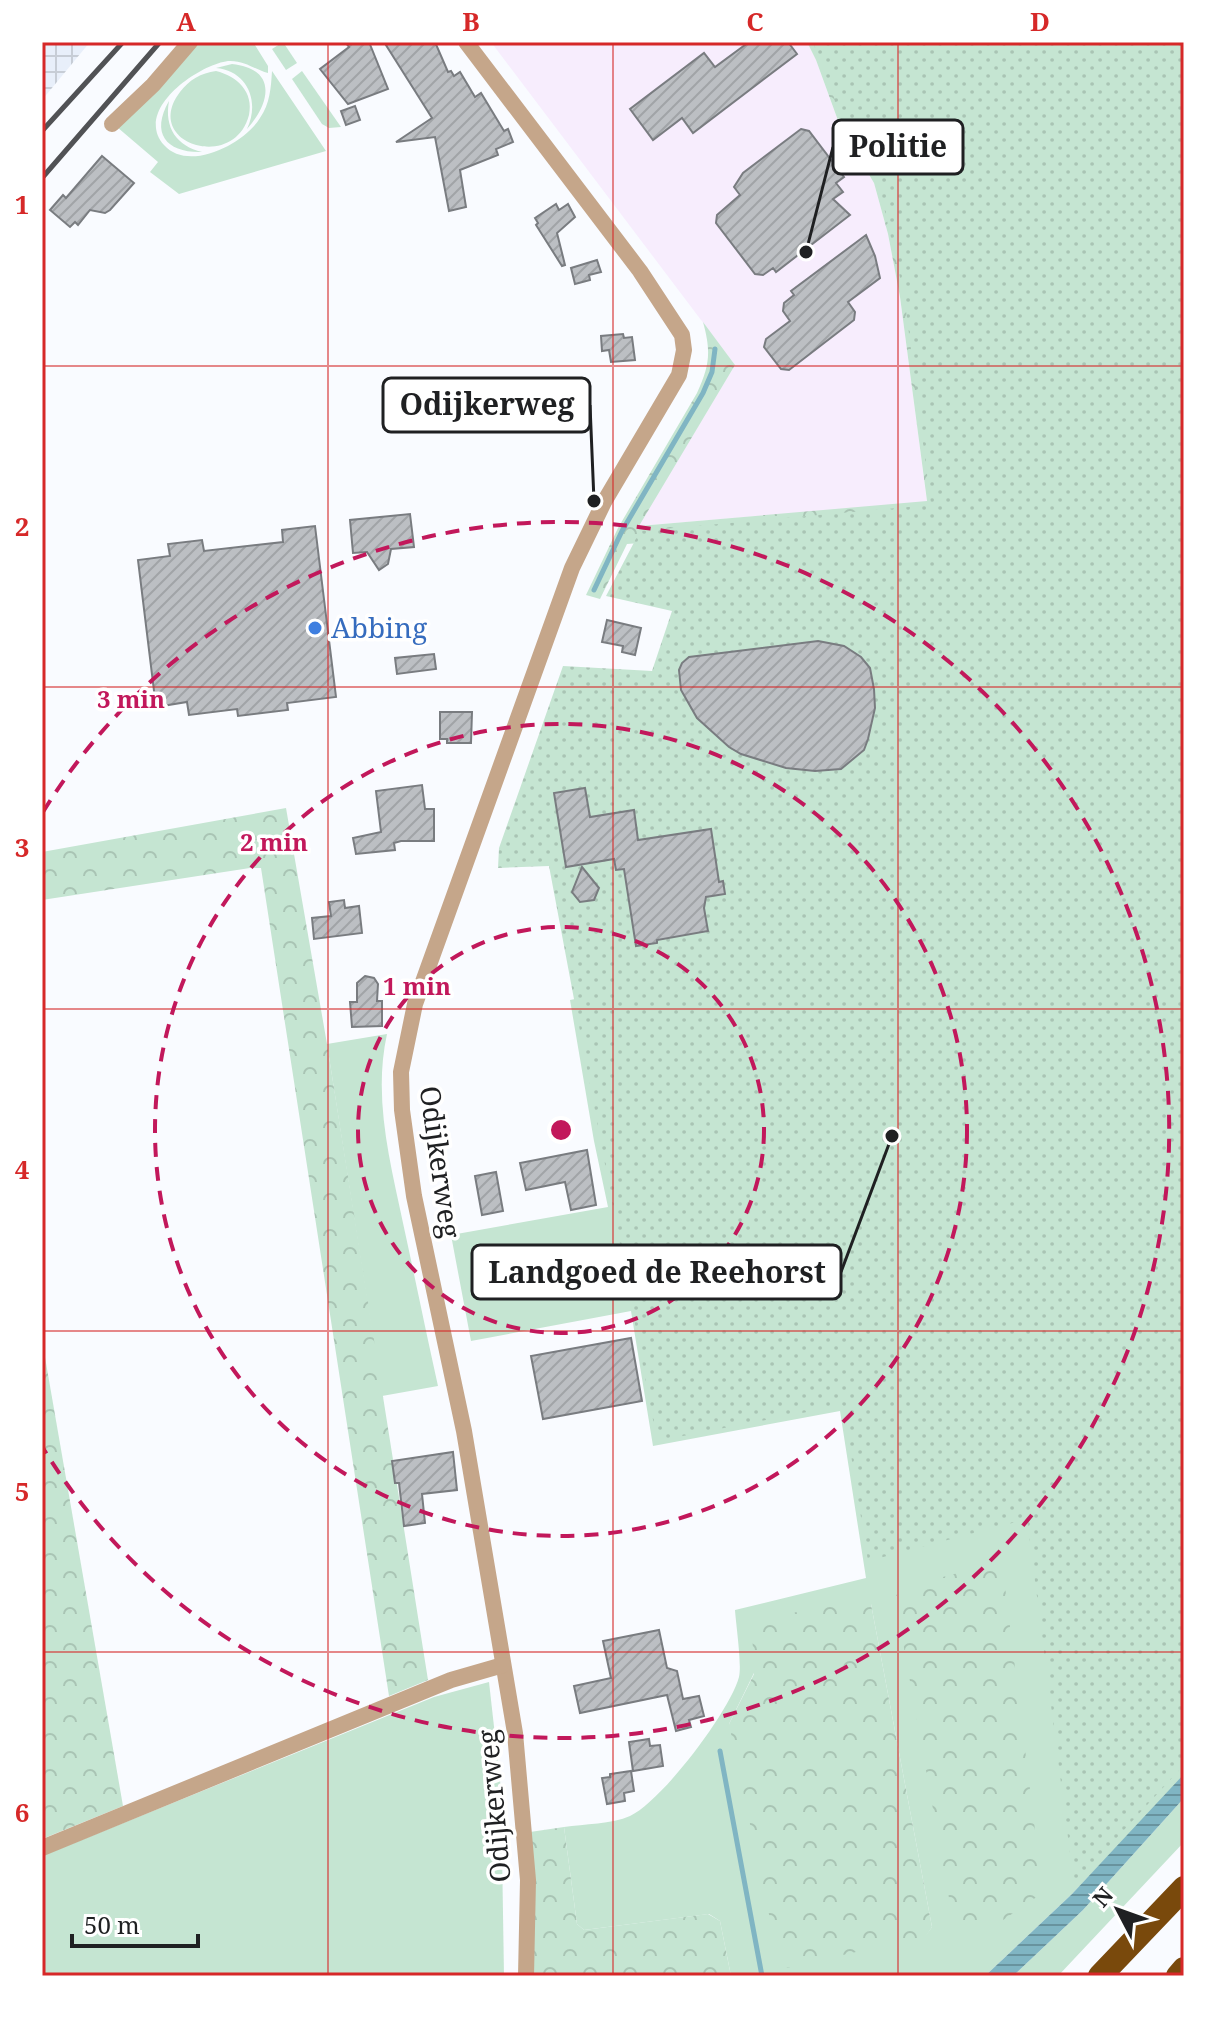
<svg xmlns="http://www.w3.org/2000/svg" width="1226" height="2018" viewBox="0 0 1226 2018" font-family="'Noto Serif',serif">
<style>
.commercial{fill:#f7edfd}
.industrial{fill:url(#industrial-grid)}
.grass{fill:#c5e5d2;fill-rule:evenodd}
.forest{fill:url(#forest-crowns)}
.park{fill:url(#park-dots)}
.water{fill:url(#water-rules)}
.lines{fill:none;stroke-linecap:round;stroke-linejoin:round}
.stream{stroke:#80b5c3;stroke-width:5}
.building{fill:url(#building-hatch);stroke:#797c80;stroke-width:2}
.minor{stroke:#c5a68a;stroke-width:16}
.highway{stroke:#79490c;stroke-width:24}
.rail{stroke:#515255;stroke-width:5}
.grid{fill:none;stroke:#d62828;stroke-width:2;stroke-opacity:0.55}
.ring{fill:none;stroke:#c2185b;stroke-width:4;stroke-dasharray:14 10}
.shop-dot{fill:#3f7fe0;stroke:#fff;stroke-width:3}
.labels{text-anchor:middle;stroke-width:7;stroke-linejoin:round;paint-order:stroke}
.shop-label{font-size:28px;fill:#366cbe;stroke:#fff;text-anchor:start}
.street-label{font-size:28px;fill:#1f2022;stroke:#fff}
.centre{fill:#c2185b;stroke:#fff;stroke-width:4}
.ring-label{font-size:24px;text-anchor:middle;font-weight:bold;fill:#c2185b;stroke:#fff;stroke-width:7;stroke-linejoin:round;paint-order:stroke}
.leader{fill:none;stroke:#1f2022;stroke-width:3}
.callout-dot{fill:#1f2022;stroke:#fff;stroke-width:3}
.callout{fill:#fff;stroke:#1f2022;stroke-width:3}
.callout-label{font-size:30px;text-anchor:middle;font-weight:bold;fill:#1f2022}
.neatline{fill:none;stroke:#d62828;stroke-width:3}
.grid-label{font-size:26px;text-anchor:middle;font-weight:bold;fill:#d62828}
</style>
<defs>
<pattern id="industrial-grid" width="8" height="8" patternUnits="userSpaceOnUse" patternTransform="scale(2)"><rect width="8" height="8" fill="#e8effa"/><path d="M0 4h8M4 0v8" fill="none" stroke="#c7cdd6"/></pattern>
<pattern id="forest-crowns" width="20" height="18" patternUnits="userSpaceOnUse" patternTransform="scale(2)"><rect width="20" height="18" fill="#c5e5d2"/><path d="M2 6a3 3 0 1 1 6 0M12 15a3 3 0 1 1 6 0" fill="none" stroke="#a9c4b4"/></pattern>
<pattern id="park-dots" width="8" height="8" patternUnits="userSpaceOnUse" patternTransform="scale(2)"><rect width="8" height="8" fill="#c5e5d2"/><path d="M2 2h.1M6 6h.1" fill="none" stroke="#a9c4b4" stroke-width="1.8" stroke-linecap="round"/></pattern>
<pattern id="water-rules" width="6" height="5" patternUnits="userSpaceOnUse" patternTransform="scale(2)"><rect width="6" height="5" fill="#80b5c3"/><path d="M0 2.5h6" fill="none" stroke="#68939e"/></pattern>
<pattern id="building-hatch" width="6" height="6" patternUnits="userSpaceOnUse" patternTransform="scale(2)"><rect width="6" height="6" fill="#bcbfc3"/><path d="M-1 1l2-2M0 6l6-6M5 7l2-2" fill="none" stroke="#a1a4a7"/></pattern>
</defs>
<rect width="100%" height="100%" fill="#f9fbff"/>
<polygon class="commercial" points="491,42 807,42 816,60 840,126 874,183 888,234 900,297 927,502 638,526 735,365"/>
<polygon class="industrial" points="42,42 90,42 42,100"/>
<g class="grass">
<path d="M197,42h56l15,24v7c-13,-3 -23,-13 -40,-12 -30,4 -95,49 -64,84 25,28 81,-2 96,-27 10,-14 11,-31 12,-47l54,80 -147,43 -29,-22 8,-10 -41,-35z"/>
<polygon points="283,42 297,63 286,70 272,49"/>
<path d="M232,64c45,5 39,38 15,65 13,-27 1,-58 -31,-61z"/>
<path d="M216,71c21,5 38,21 33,44 -15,58 -108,28 -69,-23 9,-12 21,-19 36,-21z"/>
<polygon points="302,71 341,127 329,128 322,124 292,79"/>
<path d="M169,101c-5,27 8,45 33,51 -35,1 -52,-18 -33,-51z"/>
<path d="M646,967l538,779v28l-16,19 -96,101 -87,82h-254l-11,-55 -11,-7 -125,16 -7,-6 -13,-97c20,-3 48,-3 66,-11 32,-15 100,-105 109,-139 3,-13 -3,-52 -4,-67l131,-32 -26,-167 -187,35 -22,-135 -160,30 -20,-106 157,-28 -14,-66 -24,-141 80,-16zM871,1604l61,323 -6,8 -197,-211 25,-51z"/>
<path d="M387,1034c-14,64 3,127 16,189 12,55 23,109 35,163l-56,10 -55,-352z"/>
<polygon points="489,1682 501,1789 504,1976 42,1976 42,1856 434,1697"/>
<polygon points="1184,1798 1184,1842 1058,1976 1013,1976 1083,1910"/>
</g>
<g class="forest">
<path d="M807,42h274l-137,477 -317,25 -27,55 -14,-4 32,-67 79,-135c13,-28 14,-42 6,-71l32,43 -96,161 288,-25 -27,-204 -12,-63 -14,-51 -34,-57 -24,-66z"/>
<polygon points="286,808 327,1044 428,1680 389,1696 261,868 250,868 42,900 42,852"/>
<polygon points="42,1340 123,1806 42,1839"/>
<polygon points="993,1564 1003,1570 1042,1887 1038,1896 993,1927 960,1931 954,1926 895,1598 900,1588"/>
<polygon points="861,1598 871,1604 932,1927 926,1936 786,1968 779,1962 729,1724 754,1674 752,1630 760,1620"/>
<polygon points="564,1827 577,1924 584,1930 708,1914 720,1921 731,1976 533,1976 530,1832"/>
</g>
<polygon class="park" points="813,42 1184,42 1184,1765 1074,1884 1027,1519 868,1561 843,1405 657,1441 549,866 498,868 499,848 563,666 652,671 672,611 606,596 640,531 931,505 904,295 878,181 844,124"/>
<polygon class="water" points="1184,1774 1184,1798 1083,1910 1013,1976 985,1976 1072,1894"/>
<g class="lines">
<g class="stream">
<polyline points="594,590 622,531 703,393 712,372 715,349"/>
<polyline points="720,1751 762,1976"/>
</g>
</g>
<g class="building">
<polygon points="345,42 369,42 388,89 348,104 320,69 349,47"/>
<polygon points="384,42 435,42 448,72 451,71 454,76 460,72 475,97 481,93 504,131 508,129 513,142 496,149 498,155 460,170 466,207 449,211 435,137 396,142 432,118"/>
<polygon points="749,42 788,42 797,54 693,133 682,118 653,140 630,109 704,53 715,67"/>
<polygon points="355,106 360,120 346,125 341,111"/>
<polygon points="801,129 809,131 844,177 836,183 843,192 833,199 850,215 776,272 773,268 763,275 755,274 716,223 717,215 740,195 734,187 743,173"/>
<polygon points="102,156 134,183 110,210 105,213 90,210 78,225 75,222 70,227 50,210 63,195 66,198"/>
<polygon points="556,204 559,210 568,204 575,217 557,233 565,265 562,266 536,225 538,223 535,218"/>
<polygon points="866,235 875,256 880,278 848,302 855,312 854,320 789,370 781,369 764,347 766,339 790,321 783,311 784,303 794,295 791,291"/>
<polygon points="597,260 601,272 589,275 590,280 575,284 571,268"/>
<polygon points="623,334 624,338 632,337 635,360 611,362 609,350 602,351 601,336"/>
<polygon points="410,514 414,547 391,549 388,564 379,570 367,552 353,553 350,520"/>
<polygon points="315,526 336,697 287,703 288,710 238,716 237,709 189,715 187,702 156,707 138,560 170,556 168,544 202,540 204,551 283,542 282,530"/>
<polygon points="607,620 641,628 635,655 622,652 623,646 602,642"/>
<polygon points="818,641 844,646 861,657 870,668 874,689 875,708 868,739 864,750 841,769 815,771 786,768 741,754 729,747 697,718 681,690 679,670 682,663 689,657"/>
<polygon points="434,654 436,669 397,674 395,658"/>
<polygon points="440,712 472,712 471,743 447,743 447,739 440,739"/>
<polygon points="422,785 425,809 434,809 434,841 401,841 394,843 395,850 356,854 353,838 381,832 376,791"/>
<polygon points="585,788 590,817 634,810 638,840 711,829 719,882 723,881 725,894 706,897 704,908 708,931 657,940 657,943 636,946 624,869 616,870 614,859 566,867 554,793"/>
<polygon points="582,867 599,888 594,900 580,902 572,892"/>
<polygon points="344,900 345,908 359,906 362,933 314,939 312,918 331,916 329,902"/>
<polygon points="365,976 374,978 378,984 377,1001 382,1001 382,1026 352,1027 350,1002 357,1002 357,983"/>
<polygon points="587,1150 596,1205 571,1210 565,1182 526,1190 520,1163"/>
<polygon points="496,1172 503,1211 482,1215 475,1176"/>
<polygon points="631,1338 642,1401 543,1419 531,1356"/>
<polygon points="453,1452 457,1490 422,1494 425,1523 404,1526 399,1483 395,1483 392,1461"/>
<polygon points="659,1630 667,1668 677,1671 683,1699 699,1696 704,1716 689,1720 691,1727 676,1731 667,1695 580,1713 574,1686 611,1678 603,1641"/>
<polygon points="649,1739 650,1746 660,1745 663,1766 633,1771 629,1742"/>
<polygon points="631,1771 634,1791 624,1793 625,1801 607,1804 602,1778 610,1777 610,1774"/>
</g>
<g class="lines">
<g class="minor">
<polyline points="466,42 640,271 682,335 684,350 679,375 604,502 572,568 415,1004 401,1072 402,1110 414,1196 464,1431 515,1733 528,1880 526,1976"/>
<polyline points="112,124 153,85 190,42"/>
<polyline points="42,1848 451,1680 503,1665"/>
</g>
<g class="highway">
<polyline points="1100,1976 1184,1888"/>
<polyline points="1178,1976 1184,1969"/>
</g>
<g class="rail">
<polyline points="42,131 123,42"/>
<polyline points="42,178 160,42"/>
</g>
</g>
<path class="grid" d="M328,42v1934M613,42v1934M898,42v1934M42,366h1142M42,687h1142M42,1009h1142M42,1331h1142M42,1652h1142"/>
<g class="ring">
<circle cx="561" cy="1130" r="203"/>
<circle cx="561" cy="1130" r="406"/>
<path d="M43 812A608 608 0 1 1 43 1448"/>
</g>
<circle class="shop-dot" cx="315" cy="628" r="8"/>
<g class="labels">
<g class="shop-label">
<text x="331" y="638">Abbing</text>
</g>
<g class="street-label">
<text transform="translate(440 1162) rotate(82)" y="10">Odijkerweg</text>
<text transform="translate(494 1806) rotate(-95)" y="10">Odijkerweg</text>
</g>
</g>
<circle cx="561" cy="1130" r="12" class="centre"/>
<g class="ring-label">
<text x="131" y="708">3 min</text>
<text x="274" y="851">2 min</text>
<text x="417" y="995">1 min</text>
</g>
<path class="leader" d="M806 252L833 147M594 501L590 405M892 1136L841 1272"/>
<g class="callout-dot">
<circle cx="806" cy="252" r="8"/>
<circle cx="594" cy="501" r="8"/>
<circle cx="892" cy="1136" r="8"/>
</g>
<g class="callout">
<rect x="833" y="120" width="130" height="54" rx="8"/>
<rect x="383" y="378" width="207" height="54" rx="8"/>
<rect x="472" y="1245" width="369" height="54" rx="8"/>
</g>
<g class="callout-label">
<text x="898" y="157">Politie</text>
<text x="487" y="415">Odijkerweg</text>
<text x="657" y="1283">Landgoed de Reehorst</text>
</g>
<rect width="1226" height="2018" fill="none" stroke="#ffffff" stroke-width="88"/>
<g transform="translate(1118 1910) rotate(311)" stroke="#ffffff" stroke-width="6" paint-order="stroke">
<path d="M0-6L14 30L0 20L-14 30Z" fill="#1f2022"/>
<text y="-12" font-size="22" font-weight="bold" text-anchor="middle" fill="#1f2022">N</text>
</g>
<path d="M72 1934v12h126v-12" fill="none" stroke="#1f2022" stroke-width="4"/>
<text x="84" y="1934" font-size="24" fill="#1f2022" stroke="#ffffff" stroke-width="6" paint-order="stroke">50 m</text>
<rect x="44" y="44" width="1138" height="1930" class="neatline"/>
<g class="grid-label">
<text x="186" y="31">A</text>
<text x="471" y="31">B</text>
<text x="755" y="31">C</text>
<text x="1040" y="31">D</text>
<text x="22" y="214">1</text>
<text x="22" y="536">2</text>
<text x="22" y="857">3</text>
<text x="22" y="1179">4</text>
<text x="22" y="1501">5</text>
<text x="22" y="1822">6</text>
</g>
</svg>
